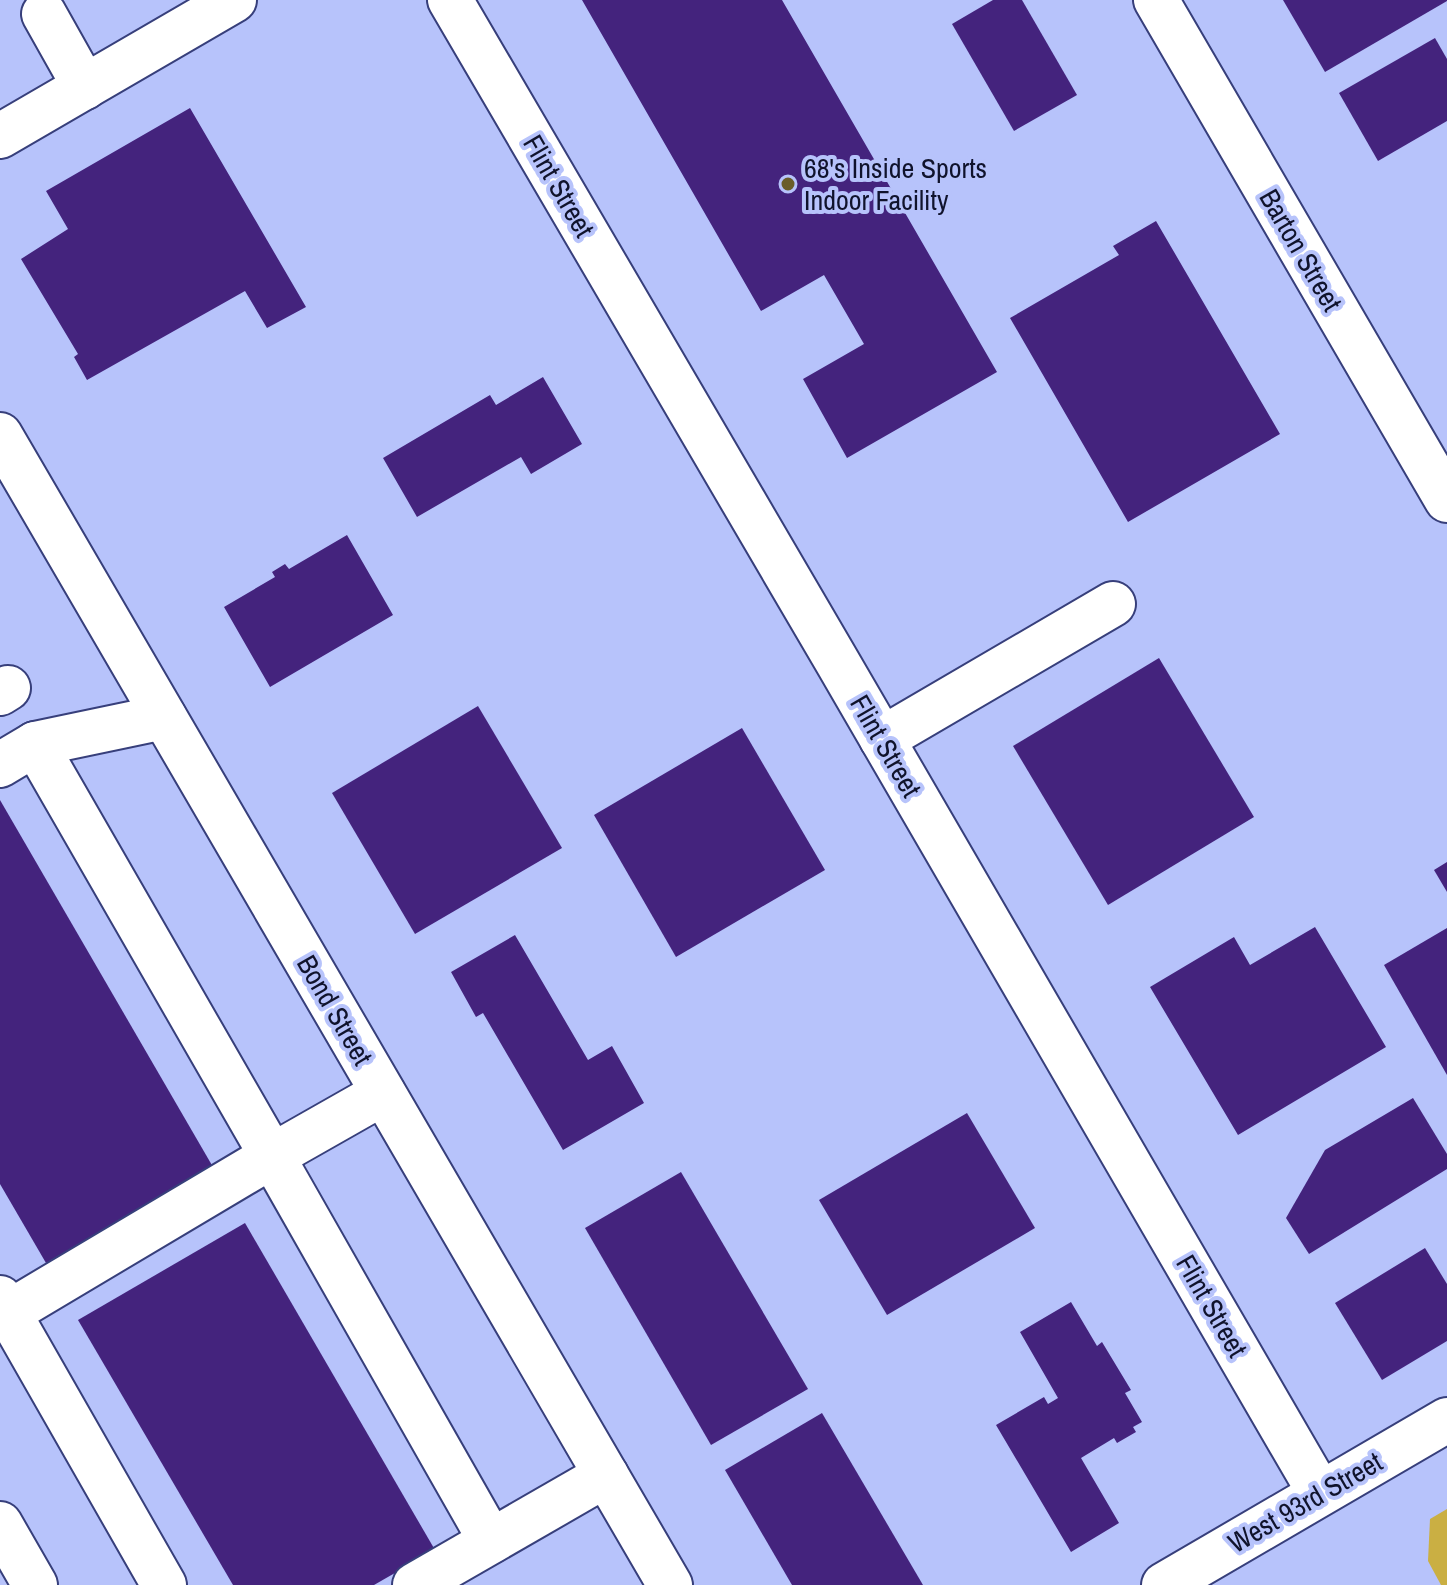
<svg xmlns="http://www.w3.org/2000/svg" width="1447" height="1585" viewBox="0 0 1447 1585" font-family="'Archivo Narrow',sans-serif">
<style>
.green{fill:#caaf43}
.building{fill:#44237d}
.lines{fill:none;stroke-linecap:round;stroke-linejoin:round}
.minor-casing{stroke:#373f7b;stroke-width:48}
.minor{stroke:#fff;stroke-width:44}
.poi-dot{fill:#6a5d2a;stroke:#b7c3fb;stroke-width:3}
.labels{text-anchor:middle;stroke-width:8;stroke-linejoin:round;paint-order:stroke}
.poi-label{font-size:28px;fill:#10132c;stroke:#b7c3fb;text-anchor:start}
.street-label{font-size:28px;fill:#10132c;stroke:#b7c3fb}
</style>
<rect width="100%" height="100%" fill="#b7c3fb"/>
<polygon class="green" points="1447,1509 1447,1585 1441,1585 1428,1561 1430,1519"/>
<g class="building">
<polygon points="582,0 782,0 997,372 847,458 803,379 864,344 824,275 761,311"/>
<polygon points="993,0 1022,0 1077,95 1014,131 952,24"/>
<polygon points="1283,0 1447,0 1447,1 1325,72"/>
<polygon points="1435,38 1447,59 1447,121 1378,161 1339,93"/>
<polygon points="190,108 306,307 267,328 245,291 87,380 74,357 78,354 21,259 68,229 46,191"/>
<polygon points="1156,221 1280,434 1128,522 1010,318 1119,255 1113,246"/>
<polygon points="543,377 582,444 531,474 521,457 417,517 383,458 490,395 496,405"/>
<polygon points="347,535 393,615 270,687 224,607 275,577 272,572 285,564 289,569"/>
<polygon points="1159,658 1254,817 1108,905 1013,746"/>
<polygon points="478,706 562,848 415,934 332,793"/>
<polygon points="742,728 825,870 676,957 594,815"/>
<polygon points="0,800 213,1167 46,1263 0,1184"/>
<polygon points="1447,862 1447,892 1434,870"/>
<polygon points="1315,927 1386,1047 1238,1135 1150,987 1234,937 1250,965"/>
<polygon points="1447,928 1447,1075 1384,965"/>
<polygon points="515,935 588,1060 612,1046 644,1103 563,1150 483,1013 476,1017 451,972"/>
<polygon points="1413,1098 1447,1154 1447,1169 1309,1254 1286,1218 1325,1150"/>
<polygon points="967,1113 1035,1228 887,1315 819,1200"/>
<polygon points="681,1172 808,1389 711,1445 585,1228"/>
<polygon points="245,1223 435,1550 374,1585 233,1585 78,1320"/>
<polygon points="1425,1248 1447,1284 1447,1341 1382,1380 1335,1303"/>
<polygon points="1071,1302 1097,1346 1102,1342 1131,1390 1125,1393 1142,1422 1133,1427 1136,1432 1117,1443 1114,1438 1081,1458 1119,1523 1071,1552 996,1425 1044,1397 1048,1404 1058,1398 1020,1332"/>
<polygon points="822,1413 923,1585 792,1585 725,1470"/>
</g>
<g class="lines">
<defs>
<g id="minor">
<polyline points="450,0 838,663 1320,1493"/>
<polyline points="1156,0 1447,500"/>
<polyline points="44,14 85,87"/>
<polyline points="0,136 234,0"/>
<polyline points="0,435 670,1585"/>
<polyline points="0,693 8,688"/>
<polyline points="882,739 1113,604"/>
<polyline points="35,744 272,1156 383,1093"/>
<polyline points="0,765 35,744 164,717"/>
<polyline points="0,1298 164,1585"/>
<polyline points="8,1313 272,1156 491,1541"/>
<polyline points="0,1524 35,1585"/>
<polyline points="415,1585 606,1475"/>
<polyline points="1164,1585 1447,1420"/>
</g>
</defs>
<use href="#minor" class="minor-casing"/>
<use href="#minor" class="minor"/>
</g>
<circle class="poi-dot" cx="788" cy="184" r="8"/>
<g class="labels">
<g class="poi-label">
<text x="804" y="178">68's Inside Sports<tspan x="804" dy="32">Indoor Facility</tspan></text>
</g>
<g class="street-label">
<text transform="translate(559 186) rotate(60)" y="10">Flint Street</text>
<text transform="translate(1301 250) rotate(60)" y="10">Barton Street</text>
<text transform="translate(886 746) rotate(60)" y="10">Flint Street</text>
<text transform="translate(335 1010) rotate(60)" y="10">Bond Street</text>
<text transform="translate(1212 1306) rotate(60)" y="10">Flint Street</text>
<text transform="translate(1305 1502) rotate(-30)" y="10">West 93rd Street</text>
</g>
</g>
</svg>
